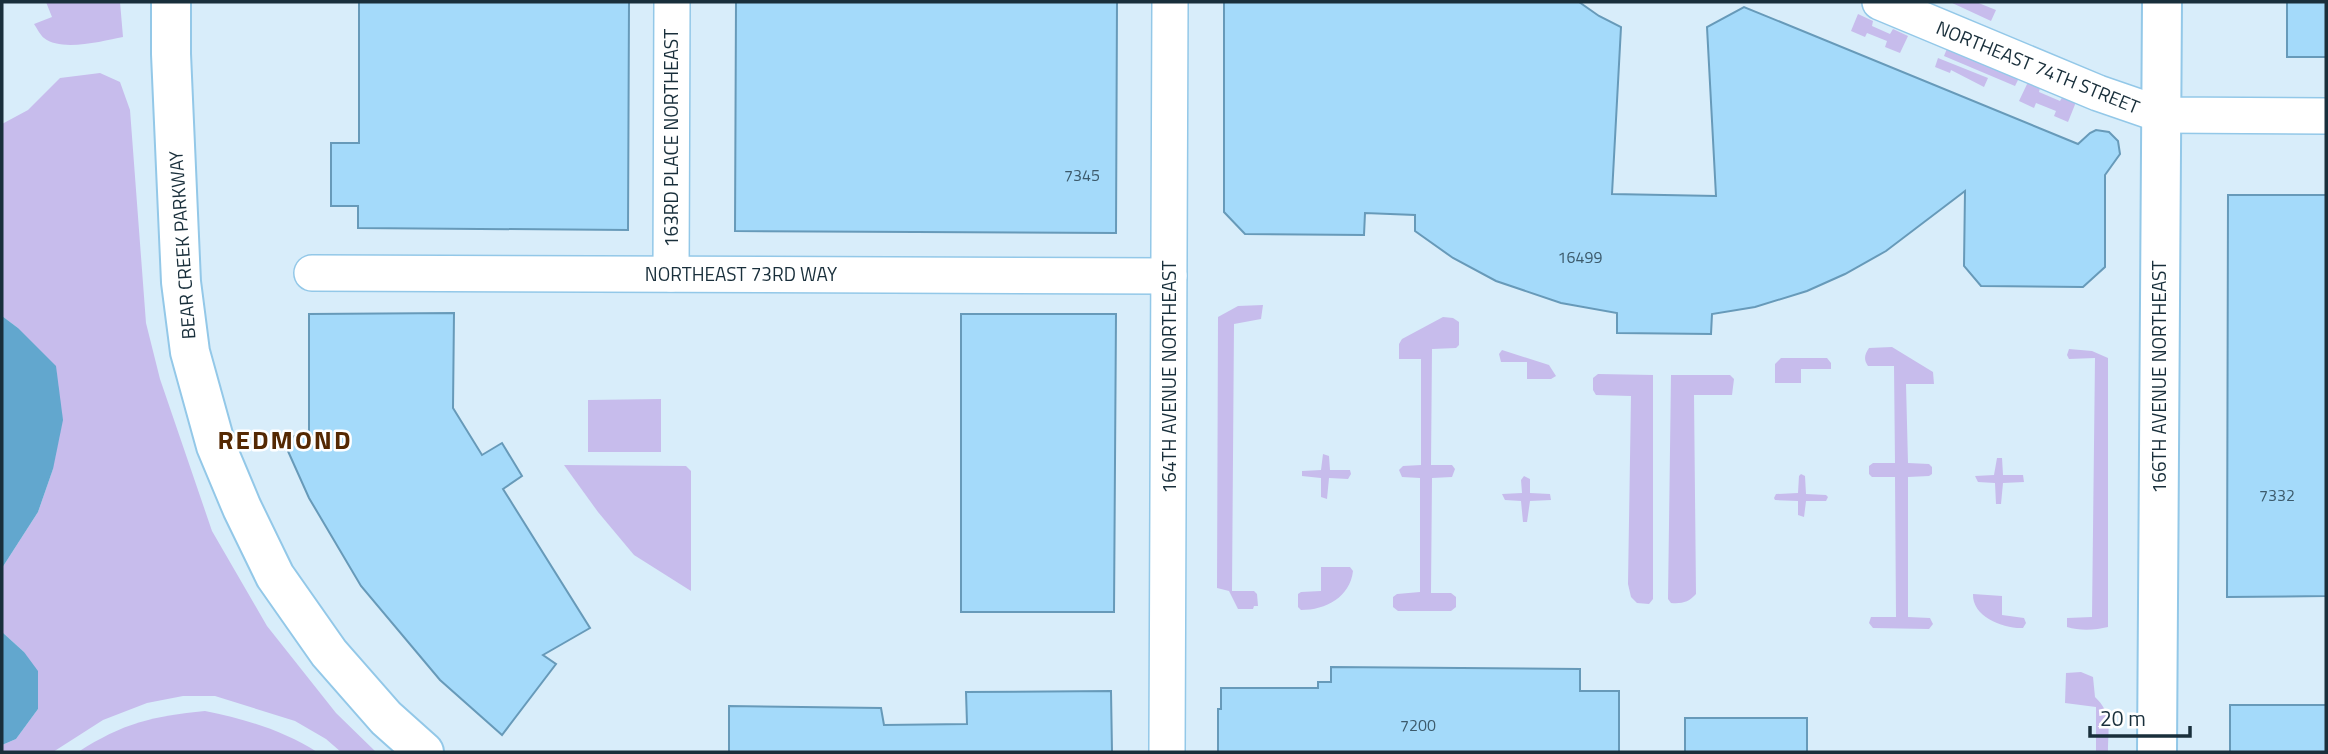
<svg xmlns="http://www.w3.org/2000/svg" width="2328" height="754" viewBox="0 0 2328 754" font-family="'Titillium Web',sans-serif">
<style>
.green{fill:#c7bcec}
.water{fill:#62a7ce}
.building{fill:#a4dafa;stroke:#679ab9;stroke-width:2}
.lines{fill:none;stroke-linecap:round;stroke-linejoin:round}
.street-casing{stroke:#93c8e8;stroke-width:38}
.secondary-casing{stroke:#93c8e8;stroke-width:42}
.street{stroke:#fff;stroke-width:35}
.secondary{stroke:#fff;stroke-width:38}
.labels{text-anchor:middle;stroke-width:5;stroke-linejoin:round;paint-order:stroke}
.number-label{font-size:16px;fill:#3c5a6b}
.street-label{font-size:19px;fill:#192f3b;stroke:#fff}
.district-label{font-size:26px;font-weight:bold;letter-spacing:2px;fill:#542802;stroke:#fff}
</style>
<rect width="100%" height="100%" fill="#d8edfa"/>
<g class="green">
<path d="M46,2h74l3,35c-20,4 -62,15 -79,1 -4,-3 -7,-10 -10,-14l18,-7z"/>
<polygon points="1950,2 1976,2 1996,10 1991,21"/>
<polygon points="1858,14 1873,21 1872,26 1890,34 1893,29 1908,36 1900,53 1885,47 1887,41 1867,33 1865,37 1851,31"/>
<polygon points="1948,46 2020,76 2015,86 1944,56"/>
<polygon points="1938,58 1988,78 1984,87 1951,70 1950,73 1935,67"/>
<polygon points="100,73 120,82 130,110 146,323 160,379 212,531 267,626 336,713 376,752 341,752 326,739 295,721 215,696 183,696 147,703 103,720 53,752 2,752 2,745 16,739 38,709 24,652 2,632 2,568 38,512 53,469 18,328 2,316 2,124 28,110 60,78"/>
<polygon points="2028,82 2040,88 2039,92 2060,101 2063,96 2076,102 2068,122 2054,116 2056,111 2036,103 2034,108 2019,101"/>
<polygon points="1263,305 1261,319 1234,324 1232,591 1254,591 1257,594 1258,606 1254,606 1253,609 1238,609 1229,591 1217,588 1218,317 1238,306"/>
<polygon points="1443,317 1453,318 1459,322 1459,345 1456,348 1432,349 1431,465 1452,465 1455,469 1452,477 1432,478 1431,593 1451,593 1456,597 1456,607 1451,611 1398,611 1393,607 1393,597 1397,594 1420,592 1420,478 1402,477 1399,470 1403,466 1421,465 1421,359 1399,359 1399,344 1402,339"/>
<path d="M1892,347l41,25 1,12h-28l2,79 21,1 3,3v7l-3,2 -21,1v140l22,1 3,6 -4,5 -56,-1 -4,-5 2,-6h25l-1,-140h-23l-3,-3v-8l4,-3h22l-1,-97h-26c-5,-7 -3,-12 1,-18z"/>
<path d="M2069,349l23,2 16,7v269c-12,3 -28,4 -41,0v-9l25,-1 3,-259 -26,1 -2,-4z"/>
<polygon points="1502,350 1549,365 1556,376 1551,379 1527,379 1527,362 1501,362 1499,354"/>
<polygon points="1781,358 1827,358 1831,363 1831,369 1801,369 1801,383 1775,383 1775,364"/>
<polygon points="1598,374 1653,375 1653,599 1649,604 1637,603 1631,597 1628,584 1631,396 1596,395 1593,390 1593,378"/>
<path d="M1671,375h59l4,4 -2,16h-38l2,199c-7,8 -14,10 -25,9l-3,-4z"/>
<polygon points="661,399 661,452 588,452 588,400"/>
<polygon points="1323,454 1329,456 1330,470 1350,470 1351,474 1348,479 1329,478 1327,499 1321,497 1321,478 1302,476 1302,471 1321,470"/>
<polygon points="1997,458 2002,458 2003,475 2023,475 2024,482 2003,483 2001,504 1996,504 1995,483 1978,482 1975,476 1994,475"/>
<polygon points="564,465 686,466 691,471 691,591 634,555 598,512"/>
<polygon points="1801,474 1805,476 1806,494 1826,495 1828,497 1826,501 1806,501 1804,517 1798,515 1798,501 1775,500 1774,498 1776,494 1798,493 1799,476"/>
<polygon points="1524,476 1530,479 1530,493 1550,494 1551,500 1530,501 1527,522 1523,522 1521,501 1505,500 1502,494 1522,493 1521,480"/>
<path d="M1321,567h29l3,4c-3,26 -27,39 -52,39l-3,-3v-13l3,-2 20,-1z"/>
<path d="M1973,594l29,2v19l22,3 2,5 -3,5c-19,1 -51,-11 -50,-34z"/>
<path d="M2081,672l12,5 2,20c18,17 13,32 13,55h-12v-45l-31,-4 1,-30z"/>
<path d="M205,711c40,8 77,19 112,41h-239c45,-29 75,-36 127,-41z"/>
</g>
<g class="water">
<polygon points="2,316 18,328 56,366 63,420 53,469 38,512 2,568"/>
<polygon points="2,632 24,652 38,671 38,709 16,739 2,745"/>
</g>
<g class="building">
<polygon points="359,2 629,2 628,230 358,228 358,206 331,206 331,143 359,143"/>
<polygon points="736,2 1117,2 1116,233 735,231"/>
<polygon points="1224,2 1579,2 1599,16 1621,27 1612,194 1716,196 1707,27 1744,7 2078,144 2090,133 2096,130 2109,132 2118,141 2120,154 2105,175 2105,267 2083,287 1981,286 1964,266 1965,191 1886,251 1845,274 1807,291 1755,307 1712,314 1711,334 1617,333 1617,313 1561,303 1496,281 1453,258 1415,231 1415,215 1365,213 1364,235 1245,234 1224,212"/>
<rect x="2287" y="2" width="39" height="55"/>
<polygon points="2228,195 2326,195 2326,596 2227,597"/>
<polygon points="454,313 453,408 482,455 502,443 522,476 503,489 590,628 543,655 556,664 502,735 440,680 361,586 309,498 283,440 309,431 309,314"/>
<polygon points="961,314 1116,314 1114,612 961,612"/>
<polygon points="1331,667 1580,669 1580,691 1619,691 1619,752 1218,752 1218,709 1221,709 1221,688 1318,688 1318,682 1331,682"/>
<polygon points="1111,691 1112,752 729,752 729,706 881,708 884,725 967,724 966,692"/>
<rect x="2230" y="705" width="96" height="47"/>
<rect x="1685" y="718" width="122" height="34"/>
</g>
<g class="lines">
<defs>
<g id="street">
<polyline points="1880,2 2098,93 2162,115 2326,116"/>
<polyline points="312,273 1169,276"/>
<polyline points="671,274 672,2"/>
<polyline points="1167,752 1170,2"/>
</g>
<g id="secondary">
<polyline points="171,2 171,54 181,282 190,352 216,446 242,508 275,576 329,653 386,718 424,752"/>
<polyline points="2157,752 2162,2"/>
</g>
</defs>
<use href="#street" class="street-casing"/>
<use href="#secondary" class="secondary-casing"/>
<use href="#street" class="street"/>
<use href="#secondary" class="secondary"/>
</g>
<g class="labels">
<g class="number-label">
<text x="1082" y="181">7345</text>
<text x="1580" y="263">16499</text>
<text x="2277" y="501">7332</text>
<text x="1418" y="731">7200</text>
</g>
<g class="street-label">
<text transform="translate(2038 67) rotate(22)" y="7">NORTHEAST 74TH STREET</text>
<text transform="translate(671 138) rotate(-90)" y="7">163RD PLACE NORTHEAST</text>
<text transform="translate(182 245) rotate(-94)" y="7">BEAR CREEK PARKWAY</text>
<text x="741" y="281">NORTHEAST 73RD WAY</text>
<text transform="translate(1169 377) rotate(-90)" y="7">164TH AVENUE NORTHEAST</text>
<text transform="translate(2159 377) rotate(-90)" y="7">166TH AVENUE NORTHEAST</text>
</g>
<g class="district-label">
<text x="285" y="449">REDMOND</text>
</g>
</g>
<rect width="2328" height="754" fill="none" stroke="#192f3b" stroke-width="7"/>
<path d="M2090 726v10h100v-10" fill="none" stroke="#192f3b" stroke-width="3.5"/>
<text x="2100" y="726" font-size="21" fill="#192f3b" stroke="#ffffff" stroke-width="5" paint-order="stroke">20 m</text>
</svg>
